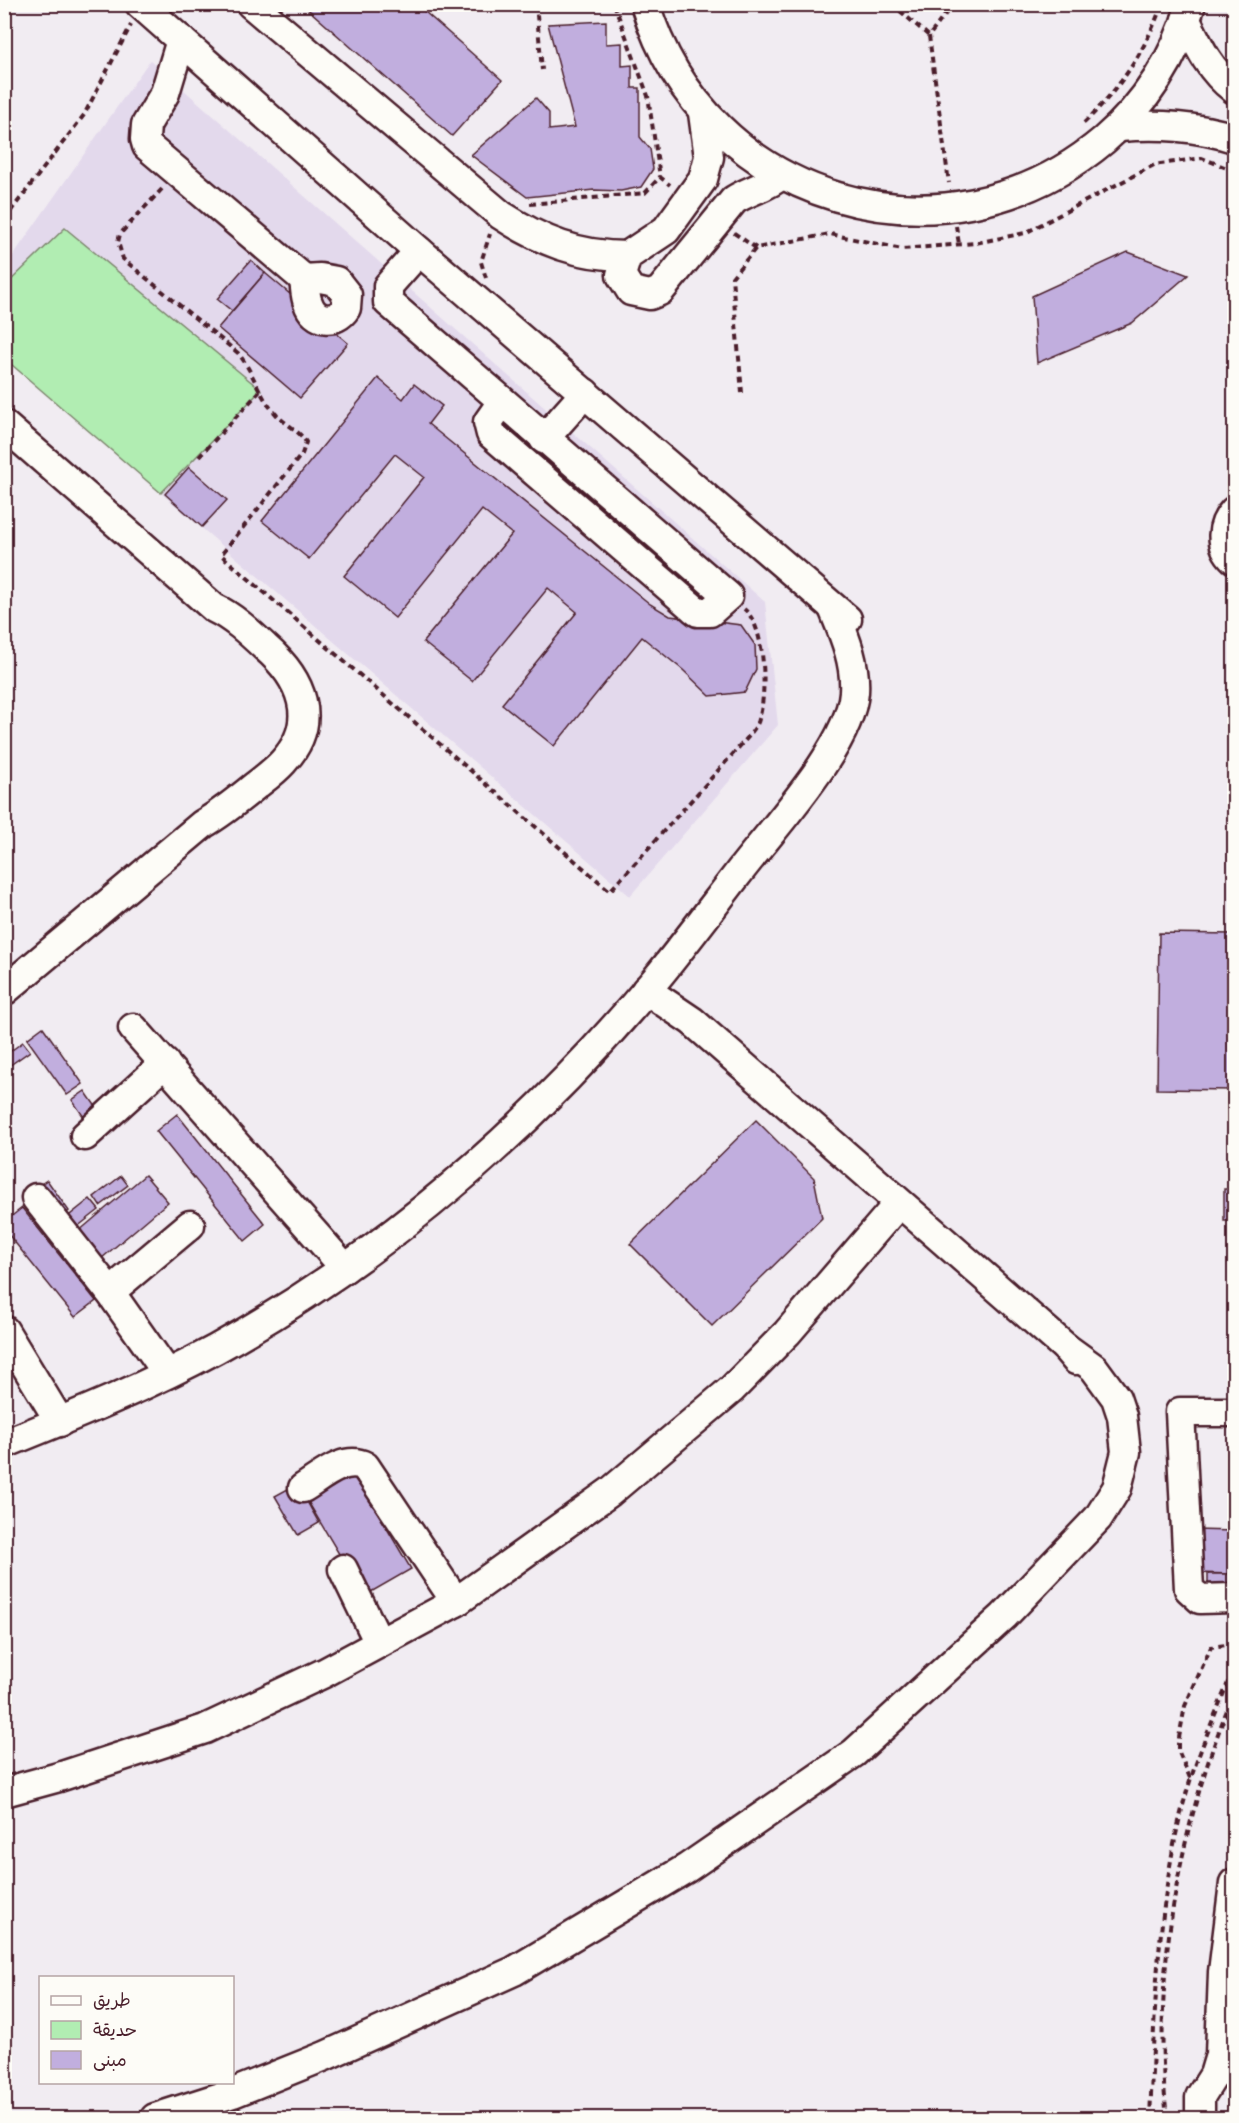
<svg xmlns="http://www.w3.org/2000/svg" width="1239" height="2123" viewBox="0 0 1239 2123" font-family="Delius,'Playpen Sans Arabic',sans-serif">
<style>
.built{fill:#e3d9ec}
.green{fill:#b1edb2;stroke:#7e866e;stroke-width:1.5}
.building{fill:#c1aede;stroke:#4a1f2b;stroke-width:1.5}
.lines{fill:none;stroke-linecap:round;stroke-linejoin:round}
.minor-casing{stroke:#4a1f2b;stroke-width:33}
.path{stroke:#4a1f2b;stroke-width:4;stroke-dasharray:6 4.5;stroke-linecap:butt}
.minor{stroke:#fdfcf7;stroke-width:28}
</style>
<rect width="100%" height="100%" fill="#f1ecf2"/>
<filter id="ink" filterUnits="userSpaceOnUse"><feTurbulence type="fractalNoise" baseFrequency=".0167" numOctaves="2"/><feDisplacementMap in="SourceGraphic" scale="12" xChannelSelector="R" yChannelSelector="G"/><feConvolveMatrix kernelMatrix="1 2 1 2 8 2 1 2 1" color-interpolation-filters="sRGB"/></filter>
<g filter="url(#ink)">
<polygon class="built" points="150,60 765,602 778,725 630,896 5,359 5,267"/>
<polygon class="green" points="65,228 261,390 161,493 5,359 5,286"/>
<g class="building">
<polygon points="302,4 416,4 502,80 452,136"/>
<polygon points="606,21 606,44 622,43 622,66 632,65 632,88 640,88 640,137 650,149 653,169 641,187 621,191 594,190 527,197 471,155 536,98 549,113 549,130 575,127 548,24"/>
<polygon points="1128,252 1188,275 1132,323 1037,363 1032,296"/>
<polygon points="251,260 265,273 232,311 217,299"/>
<polygon points="265,273 348,343 300,398 218,328"/>
<polygon points="378,378 403,399 414,384 442,406 428,424 650,604 670,616 741,625 755,645 756,669 745,692 710,696 683,670 642,637 554,746 502,704 577,612 548,588 472,681 423,642 512,534 482,510 395,618 344,576 424,477 395,454 309,559 262,521"/>
<polygon points="189,467 227,500 202,527 165,494"/>
<polygon points="1159,933 1234,934 1234,1090 1157,1089"/>
<polygon points="43,1027 83,1084 67,1095 27,1039"/>
<polygon points="23,1042 30,1051 6,1068 4,1056"/>
<polygon points="85,1091 99,1111 86,1120 72,1100"/>
<rect x="1229" y="1102" width="5" height="71"/>
<polygon points="177,1114 265,1224 245,1241 156,1131"/>
<polygon points="756,1120 814,1178 822,1218 712,1326 630,1244"/>
<polygon points="145,1175 168,1202 95,1264 72,1237"/>
<polygon points="121,1176 128,1185 100,1206 94,1197"/>
<polygon points="47,1180 69,1211 61,1217 38,1186"/>
<rect x="1224" y="1189" width="10" height="32"/>
<polygon points="90,1199 99,1210 68,1234 60,1223"/>
<polygon points="22,1208 96,1301 75,1317 4,1229 4,1222"/>
<polygon points="351,1468 411,1569 364,1596 304,1495"/>
<polygon points="297,1484 319,1523 298,1535 275,1496"/>
<polygon points="1195,1530 1234,1531 1234,1574 1194,1573"/>
<rect x="1208" y="1574" width="26" height="15"/>
</g>
<g class="lines">
<defs>
<g id="minor">
<polyline points="140,4 419,251 847,619"/>
<path d="M251,4l250,211c40,26 77,41 126,41"/>
<path d="M645,4c60,199 300,270 459,136 41,-35 72,-83 87,-136"/>
<path d="M1186,20c13,27 24,51 48,69"/>
<polyline points="181,40 165,93 146,125 145,139 147,146 304,279"/>
<path d="M703,113l6,44 -6,22 -37,51 -39,26 -6,19 10,16 19,4 10,-4 74,-91c16,-10 33,-13 47,-25"/>
<path d="M1119,127c41,-3 76,-1 115,11"/>
<polyline points="419,251 388,286 388,302 728,596 710,612 698,612 693,608 491,434 488,422 502,402"/>
<path d="M320,278l16,3 11,14 -1,13c-10,16 -32,14 -38,-5 -3,-7 -3,-17 -4,-24z"/>
<path d="M4,425l210,183c19,9 35,24 51,39 36,31 56,74 18,115 -8,9 -19,17 -28,24 -17,14 -33,27 -52,38l-199,167"/>
<polyline points="544,439 585,393"/>
<path d="M1234,511c-13,14 -15,34 0,48"/>
<polyline points="646,990 692,1021 1065,1347 1076,1360"/>
<polyline points="133,1028 345,1268"/>
<polyline points="85,1136 165,1063"/>
<polyline points="36,1198 110,1292 167,1373"/>
<polyline points="110,1292 190,1225"/>
<polyline points="4,1330 60,1422"/>
<polyline points="1234,1412 1180,1412 1189,1589 1200,1599 1234,1598"/>
<path d="M4,1444c72,-29 144,-58 212,-95 169,-94 317,-222 440,-370 28,-34 54,-69 81,-104 34,-45 113,-128 117,-183 2,-30 -10,-57 -21,-84"/>
<path d="M303,1488c17,-10 41,-33 62,-22l91,136"/>
<polyline points="343,1569 379,1643"/>
<polyline points="4,1792 59,1777 205,1729 324,1673 456,1602 610,1492 732,1389 787,1333 899,1203"/>
<polyline points="155,2118 233,2093 325,2056 514,1971 687,1868 854,1753 1004,1616 1098,1518 1117,1488 1126,1452 1122,1416 1116,1398 1094,1368 1065,1347"/>
<polyline points="1200,2118 1200,2097 1214,2075 1220,2055 1223,1972 1234,1883"/>
</g>
</defs>
<use href="#minor" class="minor-casing"/>
<g class="path">
<polyline points="536,4 542,70"/>
<polyline points="614,4 648,96 660,177"/>
<polyline points="892,4 929,36 953,4"/>
<polyline points="1231,4 1234,12"/>
<polyline points="466,8 472,4"/>
<polyline points="929,36 949,183"/>
<path d="M1084,123c36,-35 61,-71 78,-119"/>
<path d="M162,189l-42,45 -2,8 5,17 115,94c15,18 21,43 37,60 9,11 23,16 31,29l-4,12 -81,101 389,336 139,-155c3,-5 9,-11 10,-17 8,-25 7,-93 -15,-110"/>
<polyline points="530,204 645,193 660,177 670,185"/>
<polyline points="4,220 84,115 131,25"/>
<polyline points="956,226 959,244"/>
<polyline points="734,233 756,248"/>
<polyline points="486,278 481,262 490,234"/>
<polyline points="742,393 732,277 756,248 830,234 902,249 976,243 1025,233 1154,165 1202,158 1234,171"/>
<polyline points="199,457 261,390"/>
<polyline points="1190,1778 1178,1750 1178,1743 1185,1706 1211,1647 1234,1644"/>
<path d="M1150,2118c5,-110 7,-234 41,-340 12,-37 29,-74 43,-111"/>
<path d="M1167,2118c-16,-141 12,-294 67,-425"/>
</g>
<use href="#minor" class="minor"/>
</g>
</g>
<rect width="1239" height="2123" fill="none" stroke="#fdfcf7" stroke-width="24"/>
<rect x="12" y="12" width="1215" height="2099" fill="none" stroke="#4a1f2b" stroke-width="2" filter="url(#ink)"/>
<rect x="39" y="1976" width="195" height="108" fill="#fdfcf7" stroke="#b5a4a5" stroke-width="1.5"/>
<rect x="51" y="1996" width="30" height="9" fill="#fdfcf7" stroke="#b5a4a5" stroke-width="1.5"/>
<text x="93" y="2006" font-size="18" fill="#4a1f2b">طريق</text>
<rect x="51" y="2021" width="30" height="18" fill="#b1edb2" stroke="#b5a4a5" stroke-width="1.5"/>
<text x="93" y="2036" font-size="18" fill="#4a1f2b">حديقة</text>
<rect x="51" y="2051" width="30" height="18" fill="#c1aede" stroke="#b5a4a5" stroke-width="1.5"/>
<text x="93" y="2066" font-size="18" fill="#4a1f2b">مبنى</text>
</svg>
